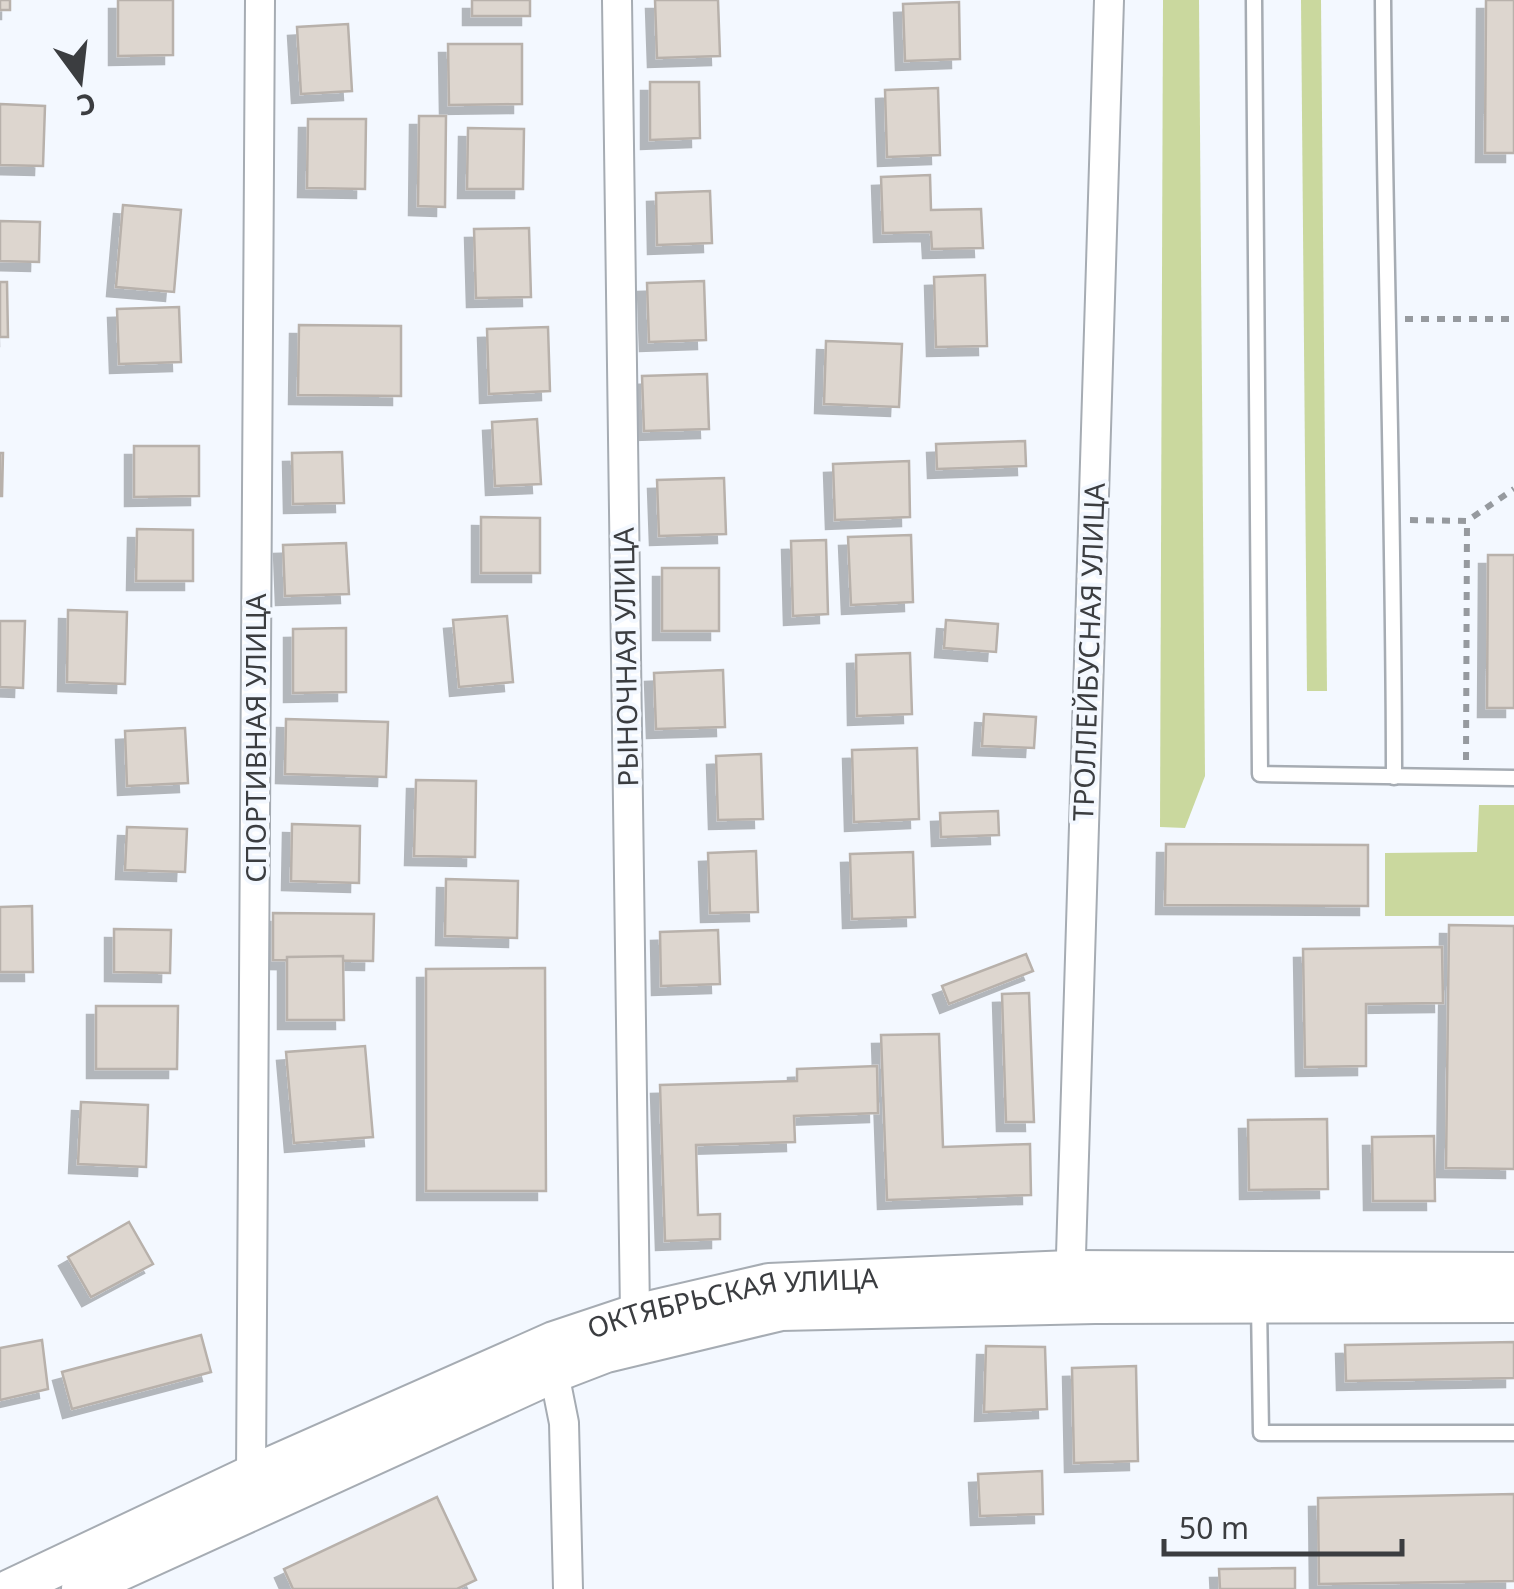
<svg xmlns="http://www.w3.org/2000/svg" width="1514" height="1589" viewBox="0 0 1514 1589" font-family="'Noto Sans',sans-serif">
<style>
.green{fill:#cad89e}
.building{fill:#ddd6cf;stroke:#b8b1ab;stroke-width:2.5;filter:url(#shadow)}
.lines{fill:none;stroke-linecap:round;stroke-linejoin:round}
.service-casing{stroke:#a6acb3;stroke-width:19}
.minor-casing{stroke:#a6acb3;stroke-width:32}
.secondary-casing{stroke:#a6acb3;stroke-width:42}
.path{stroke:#969a9f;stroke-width:6;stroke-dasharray:8 8;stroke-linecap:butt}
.service{stroke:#fff;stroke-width:14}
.minor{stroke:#fff;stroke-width:28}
.secondary{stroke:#fff;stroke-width:38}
.labels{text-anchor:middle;stroke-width:8;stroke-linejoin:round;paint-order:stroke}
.street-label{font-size:28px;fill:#3b3d40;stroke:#f3f8ff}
</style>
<defs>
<filter id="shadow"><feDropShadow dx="-9" dy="9" stdDeviation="0" flood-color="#0004"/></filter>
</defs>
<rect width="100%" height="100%" fill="#f3f8ff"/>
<g class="green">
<polygon points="1163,0 1199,0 1205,776 1185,828 1160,827"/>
<polygon points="1301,0 1321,0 1327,691 1307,691"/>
<polygon points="1479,805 1514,805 1514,916 1385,916 1385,853 1477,852"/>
</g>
<g class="building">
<rect x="0" y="0" width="10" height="10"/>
<polygon points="118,0 173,0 173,55 118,56"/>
<rect x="472" y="0" width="58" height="16"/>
<polygon points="655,0 718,0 720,56 657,58"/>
<polygon points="1486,0 1514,0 1514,153 1485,153"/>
<polygon points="959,2 960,59 905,61 903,4"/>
<polygon points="348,24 352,91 301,94 297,27"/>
<polygon points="448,44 522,44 522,104 449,105"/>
<polygon points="650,82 699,82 700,138 650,140"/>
<polygon points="938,88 940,155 887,157 885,90"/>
<polygon points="0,104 45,106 43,166 0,165"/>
<polygon points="419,116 446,116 445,207 418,206"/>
<polygon points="308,119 366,119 365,189 307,188"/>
<polygon points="468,128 524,129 523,189 467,189"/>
<polygon points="930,175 931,210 981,209 983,248 932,249 931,232 883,233 881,177"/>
<polygon points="710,191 712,243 657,245 656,193"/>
<polygon points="123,205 181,210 174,292 116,287"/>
<polygon points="0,221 40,222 39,262 0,261"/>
<polygon points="529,228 531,297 476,298 474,229"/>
<polygon points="985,275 987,346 936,347 934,277"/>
<polygon points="704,281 706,340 649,342 647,283"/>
<polygon points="0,282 7,282 8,337 0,337"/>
<polygon points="179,307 181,362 119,364 117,309"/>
<polygon points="299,325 401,326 401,396 298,395"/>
<polygon points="548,327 550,391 489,394 487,329"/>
<polygon points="826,341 902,344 899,407 824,404"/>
<polygon points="707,374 709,429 644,431 642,376"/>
<polygon points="537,419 541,484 495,486 492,422"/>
<polygon points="1025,441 1026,466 937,469 936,444"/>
<polygon points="134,446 199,446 199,496 134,497"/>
<polygon points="342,452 344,503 293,504 292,453"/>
<polygon points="0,453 3,453 2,496 0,496"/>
<polygon points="909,461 910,517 835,520 833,464"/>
<polygon points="724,478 726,534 659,536 657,480"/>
<polygon points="481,517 540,518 540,573 481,573"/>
<polygon points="137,529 193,530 193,581 136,581"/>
<polygon points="911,535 913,602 851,605 848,537"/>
<polygon points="826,540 828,614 793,616 791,541"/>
<polygon points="346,543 349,594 285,596 283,545"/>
<polygon points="1488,555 1514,555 1514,708 1487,708"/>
<rect x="662" y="568" width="57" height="63"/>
<polygon points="68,610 127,612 125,684 67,682"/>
<polygon points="507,616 513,682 459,687 453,620"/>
<polygon points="946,620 998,624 996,652 944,648"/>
<polygon points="0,621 25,621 23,688 0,687"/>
<polygon points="346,628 346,692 293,693 293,629"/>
<polygon points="910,653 912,714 857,716 856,655"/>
<polygon points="723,670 725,727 656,729 654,673"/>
<polygon points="984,714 1036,717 1034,748 982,746"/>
<polygon points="286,719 388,722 386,777 285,774"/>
<polygon points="185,728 188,783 127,786 125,731"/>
<polygon points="917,748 919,819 854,822 852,750"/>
<polygon points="761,754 763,819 718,820 716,756"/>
<polygon points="416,780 476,781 475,857 414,856"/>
<polygon points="998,811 999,835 941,837 940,813"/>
<polygon points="292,824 360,826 359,883 291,881"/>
<polygon points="127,827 187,829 185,872 125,870"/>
<polygon points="1166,844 1368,845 1368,906 1165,905"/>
<polygon points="756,851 758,912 710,913 708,853"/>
<polygon points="913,852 915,917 852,919 850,854"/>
<polygon points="446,879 518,881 517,938 445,936"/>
<polygon points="32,906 33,972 0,972 0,907"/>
<polygon points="273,913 374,914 373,961 273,960"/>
<polygon points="1449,925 1514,926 1514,1169 1446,1168"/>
<polygon points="114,929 171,930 170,973 114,972"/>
<polygon points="718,930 720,984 661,986 660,932"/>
<polygon points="1442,947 1443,1003 1366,1004 1366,1066 1305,1067 1303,949"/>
<polygon points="1026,954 1033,971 949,1004 942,986"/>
<polygon points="343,956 344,1020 287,1020 287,957"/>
<polygon points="545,968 546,1191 426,1191 426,969"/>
<polygon points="1029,993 1034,1122 1006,1122 1002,994"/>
<polygon points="96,1006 178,1006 177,1069 96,1069"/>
<polygon points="939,1034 943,1147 1030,1144 1031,1195 887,1200 881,1035"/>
<polygon points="365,1046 373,1137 294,1143 286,1052"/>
<polygon points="877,1066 878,1113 794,1116 795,1142 696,1145 698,1215 720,1214 720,1239 665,1241 660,1085 797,1081 797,1069"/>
<polygon points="81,1102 148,1105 146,1167 78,1164"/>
<polygon points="1327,1119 1328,1189 1249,1190 1248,1120"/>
<polygon points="1434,1136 1435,1201 1373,1201 1372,1137"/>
<polygon points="129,1222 153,1264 91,1297 68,1257"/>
<polygon points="201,1335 211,1372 72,1409 62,1372"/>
<polygon points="42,1340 48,1389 0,1400 0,1348"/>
<polygon points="1514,1342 1514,1378 1346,1381 1345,1345"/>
<polygon points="986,1346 1045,1347 1047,1409 984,1412"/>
<polygon points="1136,1366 1138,1461 1074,1463 1072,1368"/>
<polygon points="1042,1471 1043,1514 980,1516 978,1474"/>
<polygon points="1514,1494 1514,1581 1319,1584 1318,1498"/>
<polygon points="437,1497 476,1580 457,1589 293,1589 284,1569"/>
<polygon points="1295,1568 1295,1589 1220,1589 1219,1569"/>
</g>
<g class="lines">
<defs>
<g id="service">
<polyline points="1254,0 1260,774 1514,778"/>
<path d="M1383,0c2,259 11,518 11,777"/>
<polyline points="1259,1304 1261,1433 1514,1433"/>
</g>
<g id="minor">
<polyline points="617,0 635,1314"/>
<polyline points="1070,1288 1109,0"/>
<polyline points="554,1373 564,1423 568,1589"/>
<polyline points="251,1475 260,0"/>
</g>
<g id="secondary">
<path id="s1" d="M10,1589l241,-114 303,-134 81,-27 134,-31 301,-13 444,2"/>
<polyline points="81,1589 554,1373 606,1353 781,1311 1095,1304 1514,1303"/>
</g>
</defs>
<use href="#service" class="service-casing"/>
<use href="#minor" class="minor-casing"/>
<use href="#secondary" class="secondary-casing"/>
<g class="path">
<polyline points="1405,319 1514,319"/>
<polyline points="1410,520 1467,521 1514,489"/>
<polyline points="1466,760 1467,521"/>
</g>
<use href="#service" class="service"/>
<use href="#minor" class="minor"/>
<use href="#secondary" class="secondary"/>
</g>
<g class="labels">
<g class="street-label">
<text transform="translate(1089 652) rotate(-88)" y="10">ТРОЛЛЕЙБУСНАЯ УЛИЦА</text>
<text transform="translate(626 657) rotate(-91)" y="10">РЫНОЧНАЯ УЛИЦА</text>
<text transform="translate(256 738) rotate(-90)" y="10">СПОРТИВНАЯ УЛИЦА</text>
<text dy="10" stroke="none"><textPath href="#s1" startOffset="782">ОКТЯБРЬСКАЯ УЛИЦА</textPath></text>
</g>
</g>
<g transform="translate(80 80) rotate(165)" stroke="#f3f8ff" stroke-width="8" paint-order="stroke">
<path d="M0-8L18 38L0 25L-18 38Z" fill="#3b3d40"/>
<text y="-15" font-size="28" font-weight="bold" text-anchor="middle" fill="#3b3d40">С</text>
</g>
<path d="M1164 1539v15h238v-15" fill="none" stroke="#3b3d40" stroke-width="5"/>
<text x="1179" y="1539" font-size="30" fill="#3b3d40" stroke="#f3f8ff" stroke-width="8" paint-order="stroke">50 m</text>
</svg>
